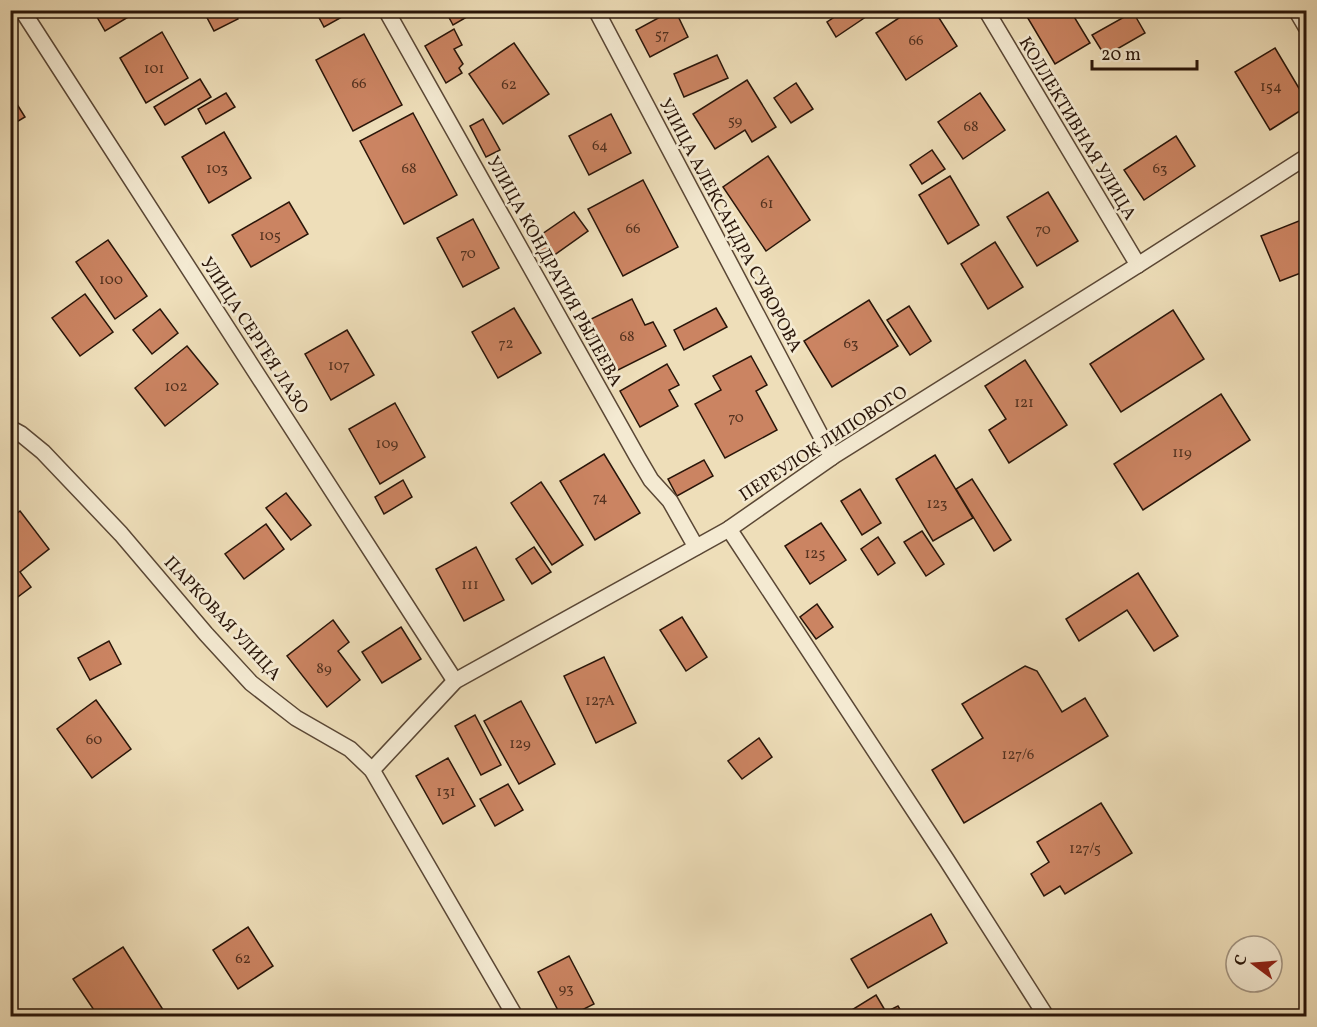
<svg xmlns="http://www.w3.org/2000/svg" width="1317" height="1027" viewBox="0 0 1317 1027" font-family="Vollkorn,serif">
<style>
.building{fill:#cb8462;stroke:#291509;stroke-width:1.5}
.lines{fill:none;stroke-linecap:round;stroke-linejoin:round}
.lane-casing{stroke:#5a4735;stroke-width:18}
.lane{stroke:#f4ead2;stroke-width:15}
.labels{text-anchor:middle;stroke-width:5;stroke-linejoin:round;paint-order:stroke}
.number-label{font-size:15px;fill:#52311f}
.street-label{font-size:18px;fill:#291509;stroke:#f4ead2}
</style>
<rect width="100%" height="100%" fill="#eedeb9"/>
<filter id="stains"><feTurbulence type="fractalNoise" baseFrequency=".00333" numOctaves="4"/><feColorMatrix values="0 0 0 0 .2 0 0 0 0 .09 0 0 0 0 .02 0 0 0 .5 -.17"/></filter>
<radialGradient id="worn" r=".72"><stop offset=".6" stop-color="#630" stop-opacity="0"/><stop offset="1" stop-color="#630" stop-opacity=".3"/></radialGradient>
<g class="building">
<polygon points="93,10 140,10 105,31"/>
<polygon points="203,10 234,10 238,19 214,31"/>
<polygon points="315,10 350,10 351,12 324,27"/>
<polygon points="445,10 479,10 453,25"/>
<polygon points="673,10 675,10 688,37 650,57 636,30"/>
<polygon points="845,10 876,10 836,37 827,22"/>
<polygon points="911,10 934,10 957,46 906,80 876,33"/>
<polygon points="1034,10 1070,10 1090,43 1055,64 1026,15"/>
<polygon points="1133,12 1145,33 1105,56 1092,35"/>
<polygon points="454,29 462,45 454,49 463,64 459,68 462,73 446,83 425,46"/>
<polygon points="162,32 188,78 146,103 120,58"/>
<polygon points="364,34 402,105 353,131 316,60"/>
<polygon points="514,43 549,94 503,124 469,74"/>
<polygon points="1275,48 1306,100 1306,107 1270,130 1235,72"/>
<polygon points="717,55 728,78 684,97 674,74"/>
<polygon points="200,79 211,97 165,125 154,107"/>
<polygon points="747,80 776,127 752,142 745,130 715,149 693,114"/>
<polygon points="796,83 813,109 791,123 774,98"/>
<polygon points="10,93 25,117 10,126"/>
<polygon points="226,93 235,107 206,124 198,109"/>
<polygon points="980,93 1005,130 963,159 938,122"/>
<polygon points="413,113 457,195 404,224 360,141"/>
<polygon points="611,114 631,153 589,175 569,136"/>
<polygon points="483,119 500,150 486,157 470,126"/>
<polygon points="224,132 251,178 209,203 182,157"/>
<polygon points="1176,136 1195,166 1144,200 1124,170"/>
<polygon points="932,150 945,169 922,184 910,165"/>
<polygon points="768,156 810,220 766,251 723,187"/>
<polygon points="950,176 979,225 948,244 919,195"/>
<polygon points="643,180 678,247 623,276 588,209"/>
<polygon points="1048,192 1078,241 1037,266 1007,217"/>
<polygon points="289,202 308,234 251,267 232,235"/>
<polygon points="574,212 588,231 546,261 532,241"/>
<polygon points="473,219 499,268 463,287 437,238"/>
<polygon points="1304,219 1306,226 1306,271 1280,281 1261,236"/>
<polygon points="108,240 147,296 115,319 76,262"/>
<polygon points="995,242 1023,287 988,309 961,264"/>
<polygon points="85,294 113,332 80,356 52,318"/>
<polygon points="632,299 645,325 653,322 666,346 612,373 587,321"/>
<polygon points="869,300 898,346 832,387 804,341"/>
<polygon points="909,306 931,341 910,355 887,320"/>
<polygon points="514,308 541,353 498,378 472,332"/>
<polygon points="716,308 727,327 684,350 674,330"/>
<polygon points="160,309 178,333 152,354 133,330"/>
<polygon points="1173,310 1204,359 1121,412 1090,364"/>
<polygon points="347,330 374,375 331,400 305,354"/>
<polygon points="187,346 218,384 165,426 135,388"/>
<polygon points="751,356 767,385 756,391 777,430 725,458 695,404 721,390 713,376"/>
<polygon points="1025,360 1067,425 1009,463 989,430 1006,419 985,386"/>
<polygon points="667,364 679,385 669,390 678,406 640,427 620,391"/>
<polygon points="1221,394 1250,440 1143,510 1114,464"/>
<polygon points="395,403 425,457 380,484 349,429"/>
<polygon points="604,454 640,513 595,540 560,481"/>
<polygon points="935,455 973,518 933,541 896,479"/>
<polygon points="704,460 713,476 677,496 668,479"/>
<polygon points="972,479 1011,540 994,551 956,489"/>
<polygon points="403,480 412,497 384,514 375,497"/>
<polygon points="541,482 583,545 552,565 511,503"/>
<polygon points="860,489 881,523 862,535 841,501"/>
<polygon points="286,493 311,525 291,540 266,508"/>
<polygon points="20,511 49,549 20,572 31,587 11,602 10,519"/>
<polygon points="821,523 846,560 810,584 785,546"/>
<polygon points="266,524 284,549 244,579 225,554"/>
<polygon points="922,531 944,564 926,576 904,542"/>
<polygon points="878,537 895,563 878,575 861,549"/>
<polygon points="476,547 504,600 464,621 436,569"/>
<polygon points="534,547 551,572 532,584 516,559"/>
<polygon points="1138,573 1178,636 1154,651 1127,610 1079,641 1066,619"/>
<polygon points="817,604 833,627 816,639 800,617"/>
<polygon points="682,617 707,657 686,671 660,630"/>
<polygon points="333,620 349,642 338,651 360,680 327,707 287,656"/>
<polygon points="401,627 421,659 382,683 362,652"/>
<polygon points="109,641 121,664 90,680 78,658"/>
<polygon points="604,657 636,723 596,743 564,676"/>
<polygon points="1025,666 1037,671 1062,712 1085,698 1108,736 964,823 932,770 983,738 962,704"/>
<polygon points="96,700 131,749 92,778 57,729"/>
<polygon points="521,701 555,764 519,784 484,721"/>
<polygon points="475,715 501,765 481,775 455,726"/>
<polygon points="759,738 772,757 742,779 728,761"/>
<polygon points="448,758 475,806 443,824 416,776"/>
<polygon points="508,784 523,810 495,826 480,799"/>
<polygon points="1101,803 1132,853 1065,894 1060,886 1044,896 1031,874 1049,862 1037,842"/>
<polygon points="931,914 947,943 868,988 851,959"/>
<polygon points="248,927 273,966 238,989 213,950"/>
<polygon points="123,947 167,1016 98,1016 73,979"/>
<polygon points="569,956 594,1004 570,1016 561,1016 538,972"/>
<polygon points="876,995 886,1012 898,1006 904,1016 842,1016"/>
</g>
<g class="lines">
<defs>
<g id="lane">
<polyline points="22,10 455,681"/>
<polyline points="386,10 638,458 651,480 670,501 696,547"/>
<polyline points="596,10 832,457"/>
<polyline points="986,10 1138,265"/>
<polyline points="1296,10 1306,27"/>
<polyline points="10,428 21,434 43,452 121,534 206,634 251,683 296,718 350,749 372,770 515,1016"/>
<polyline points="729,529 946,859 1046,1016"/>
<polyline points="372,770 455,681 729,529 832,457 1138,265 1306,157"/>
</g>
</defs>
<use href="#lane" class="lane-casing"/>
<use href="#lane" class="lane"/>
</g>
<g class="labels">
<g class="number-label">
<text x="662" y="39">57</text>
<text x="916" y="45">66</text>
<text x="154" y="73">101</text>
<text x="359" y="88">66</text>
<text x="509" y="89">62</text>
<text x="1271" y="91">154</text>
<text x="735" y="125">59</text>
<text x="971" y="131">68</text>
<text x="600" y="150">64</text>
<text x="217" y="173">103</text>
<text x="409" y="173">68</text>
<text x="1160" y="173">63</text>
<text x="767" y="208">61</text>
<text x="633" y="233">66</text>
<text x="1043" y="234">70</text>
<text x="270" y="240">105</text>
<text x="468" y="258">70</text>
<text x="111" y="284">100</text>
<text x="627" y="341">68</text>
<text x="506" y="348">72</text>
<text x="851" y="348">63</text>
<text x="339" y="370">107</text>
<text x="176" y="391">102</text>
<text x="1024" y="407">121</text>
<text x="736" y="422">70</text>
<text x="387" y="448">109</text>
<text x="1182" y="457">119</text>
<text x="600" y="502">74</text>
<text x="937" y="508">123</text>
<text x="815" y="558">125</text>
<text x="470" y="589">111</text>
<text x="324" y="673">89</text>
<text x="600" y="705">127А</text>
<text x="94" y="744">60</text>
<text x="520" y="748">129</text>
<text x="1018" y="759">127/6</text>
<text x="446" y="796">131</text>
<text x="1085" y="853">127/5</text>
<text x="243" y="963">62</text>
<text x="566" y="993">93</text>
</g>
<g class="street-label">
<text transform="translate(1078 128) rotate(59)" y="6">КОЛЛЕКТИВНАЯ УЛИЦА</text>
<text transform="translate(731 225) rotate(62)" y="6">УЛИЦА АЛЕКСАНДРА СУВОРОВА</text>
<text transform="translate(555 271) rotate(61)" y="6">УЛИЦА КОНДРАТИЯ РЫЛЕЕВА</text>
<text transform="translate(255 335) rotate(57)" y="6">УЛИЦА СЕРГЕЯ ЛАЗО</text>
<text transform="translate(823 443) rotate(-33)" y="6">ПЕРЕУЛОК ЛИПОВОГО</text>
<text transform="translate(223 618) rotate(47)" y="6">ПАРКОВАЯ УЛИЦА</text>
</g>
</g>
<rect width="1317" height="1027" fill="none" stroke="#eedeb9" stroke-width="36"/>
<rect x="12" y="12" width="1293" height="1003" fill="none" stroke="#291509" stroke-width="3"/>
<rect x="18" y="18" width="1281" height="991" fill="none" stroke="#291509" stroke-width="1.5"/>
<g transform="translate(1254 964) rotate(286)"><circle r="28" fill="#f4ead2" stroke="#a39582" stroke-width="1.5"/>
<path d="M0-4.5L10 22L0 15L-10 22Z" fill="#8f2418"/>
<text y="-9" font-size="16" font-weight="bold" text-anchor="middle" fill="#291509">С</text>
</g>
<path d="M1092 60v9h105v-9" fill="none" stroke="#291509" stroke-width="3"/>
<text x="1101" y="60" font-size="18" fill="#291509" stroke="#f4ead2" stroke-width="4.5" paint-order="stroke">20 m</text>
<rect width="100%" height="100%" filter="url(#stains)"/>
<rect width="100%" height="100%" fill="url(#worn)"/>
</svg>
